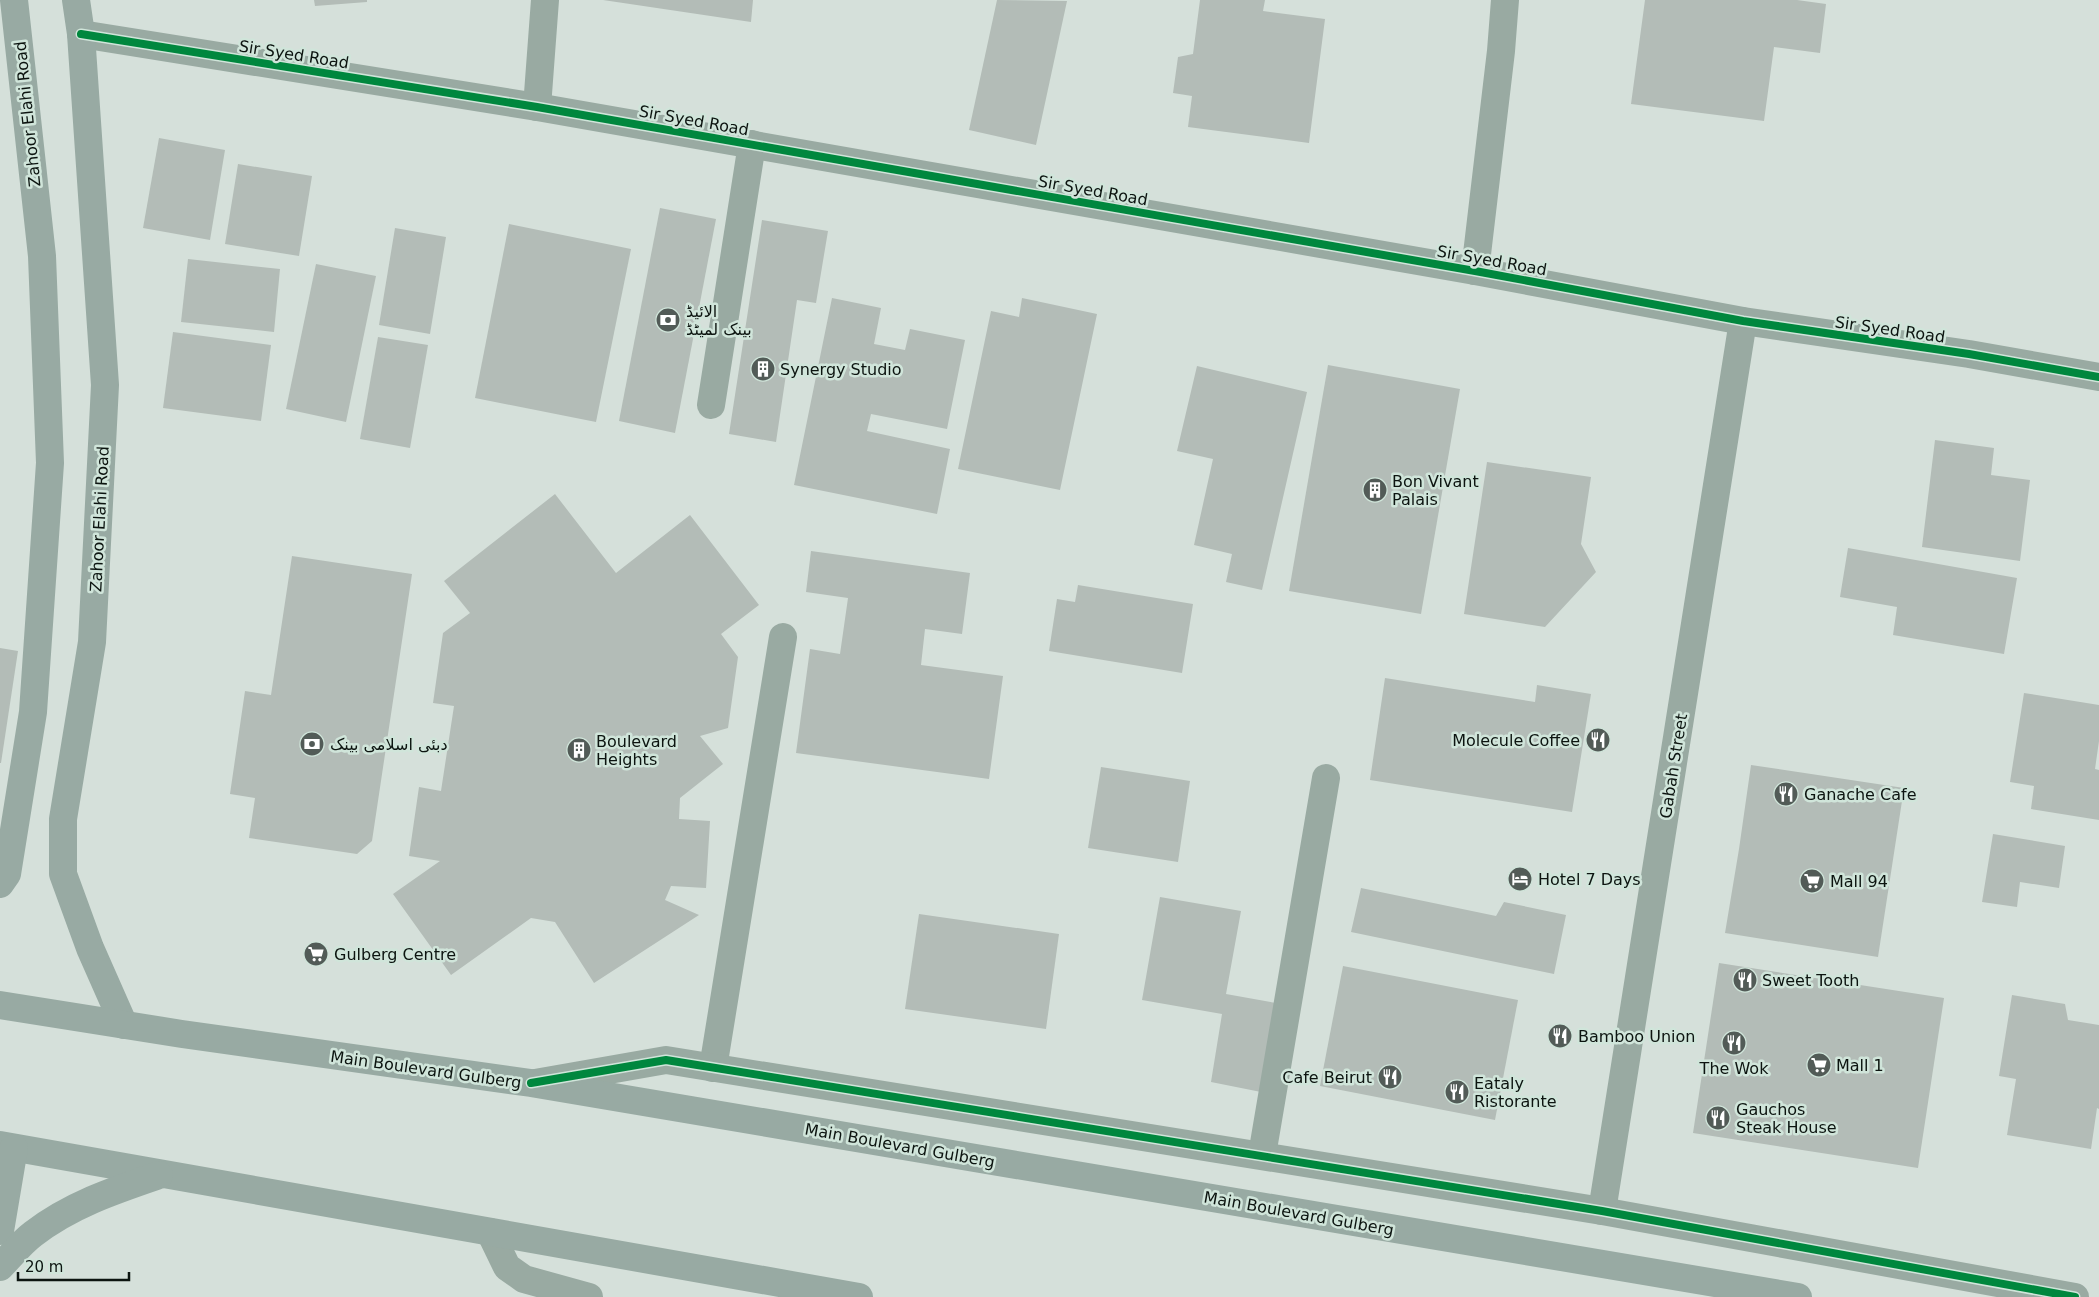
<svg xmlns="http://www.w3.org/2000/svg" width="2099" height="1297" viewBox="0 0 2099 1297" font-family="'DejaVu Sans','Noto Naskh Arabic',sans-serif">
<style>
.building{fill:#b3bcb7}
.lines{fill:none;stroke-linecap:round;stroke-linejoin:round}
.minor{stroke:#99aaa2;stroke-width:28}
.major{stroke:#98aaa3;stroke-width:28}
.cycleway-casing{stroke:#d0e5da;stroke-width:11}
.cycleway{stroke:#00873e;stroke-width:8}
.labels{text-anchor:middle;stroke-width:5;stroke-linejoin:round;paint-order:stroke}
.street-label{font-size:16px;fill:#0c1410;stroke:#d0e5da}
.poi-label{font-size:16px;fill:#0c1410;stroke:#d0e5da;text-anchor:start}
</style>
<rect width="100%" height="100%" fill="#d5e0da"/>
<g class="building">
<polygon points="314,0 367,0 367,2 315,6"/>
<polygon points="603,0 753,0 751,22"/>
<polygon points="997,0 1067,1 1036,145 969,130"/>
<polygon points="1200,0 1265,0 1263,11 1325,19 1309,143 1188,127 1192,96 1173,93 1178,57 1193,54"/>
<polygon points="1645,0 1797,0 1826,4 1820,53 1774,47 1764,121 1631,104"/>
<polygon points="159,138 225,150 210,240 143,228"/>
<polygon points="238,164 312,176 299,256 225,244"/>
<polygon points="660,208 716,219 675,433 619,421"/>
<polygon points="762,220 828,231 816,303 797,300 776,442 729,434"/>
<polygon points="509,224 631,249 596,422 475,398"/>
<polygon points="395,228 446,237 430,334 379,325"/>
<polygon points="188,259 280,269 274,332 181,322"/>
<polygon points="316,264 376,276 346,422 286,409"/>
<polygon points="832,298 881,308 874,344 905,350 910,329 965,340 947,429 871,414 867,431 950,449 937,514 794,485"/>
<polygon points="1022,298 1097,314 1060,490 958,469 991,311 1019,317"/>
<polygon points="173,332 271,345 261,421 163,408"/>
<polygon points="378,337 428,345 410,448 360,439"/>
<polygon points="1328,365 1460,389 1421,614 1289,591"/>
<polygon points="1197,366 1307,392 1262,590 1226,582 1232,554 1194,545 1213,459 1177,451"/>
<polygon points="1935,440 1994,448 1991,475 2030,480 2020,561 1922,547"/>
<polygon points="1487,462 1591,477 1581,544 1596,572 1545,627 1464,614"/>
<polygon points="555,494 616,573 690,515 759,605 721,634 738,657 728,728 700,736 723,764 680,798 679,819 710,821 706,888 671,886 665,900 699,915 594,983 555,922 531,918 451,975 393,894 440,861 409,856 419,787 441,791 454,706 433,703 443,633 470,613 444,581"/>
<polygon points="1848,548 2017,578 2004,654 1893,635 1897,607 1840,597"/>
<polygon points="811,551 970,573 962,634 925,629 921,665 1003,676 989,779 796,753 810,649 840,654 848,598 806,592"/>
<polygon points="292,556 412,574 372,841 357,854 249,838 255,798 230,794 245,691 271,695"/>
<polygon points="1078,585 1193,604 1182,673 1049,651 1057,599 1075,602"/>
<polygon points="0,648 18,651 1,763 0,763"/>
<polygon points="1385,678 1535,702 1537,685 1591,694 1572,812 1370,780"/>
<polygon points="2024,693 2099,705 2099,741 2095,769 2099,770 2099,820 2031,809 2034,786 2010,782"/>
<polygon points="1751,765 1904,788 1878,957 1725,933 1739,849"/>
<polygon points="1101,767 1190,781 1178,862 1088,848"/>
<polygon points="1993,834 2065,846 2059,888 2020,882 2017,907 1982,902"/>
<polygon points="1361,888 1496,916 1504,902 1566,915 1554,974 1351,932"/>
<polygon points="1160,897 1241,911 1226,994 1276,1003 1261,1092 1211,1082 1222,1014 1142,1000"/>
<polygon points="919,914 1059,934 1046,1029 905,1009"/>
<polygon points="1719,963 1944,998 1918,1168 1693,1133"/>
<polygon points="1343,966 1518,1000 1495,1120 1320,1086"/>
<polygon points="2012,995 2065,1004 2068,1020 2099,1025 2099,1109 2097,1108 2091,1149 2007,1135 2016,1079 1999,1076"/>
</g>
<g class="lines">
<g class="minor">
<polyline points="81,34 537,107 1475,271 1743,321 1969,354 2099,377"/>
<polyline points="537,107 545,0"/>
<polyline points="1475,271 1501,51 1505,0"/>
<polyline points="711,405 752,144"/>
<polyline points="713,1068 783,637"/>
<polyline points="535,1083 666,1060 1602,1211 2075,1297"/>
<polyline points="1262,1155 1326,778"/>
<polyline points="1602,1211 1743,321"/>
<polyline points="490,1232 507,1267 524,1279 589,1297"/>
</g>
<g class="major">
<polyline points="76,0 81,34 105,385 92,642 63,819 63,874 90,948 124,1025"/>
<polyline points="0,884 7,874 33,712 50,463 42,256 14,0"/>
<polyline points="0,1005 182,1034 531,1083 1798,1297"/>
<polyline points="0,1145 859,1297"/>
<polyline points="0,1231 14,1148"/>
<path d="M0,1267c11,-11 21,-24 33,-33 37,-29 82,-44 126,-59"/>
</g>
<defs>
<g id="cycleway">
<polyline points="81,34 537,107 1475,271 1743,321 1969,354 2099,377"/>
<polyline points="531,1083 666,1060 1602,1211 2075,1297"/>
</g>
</defs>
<use href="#cycleway" class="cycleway-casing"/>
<use href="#cycleway" class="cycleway"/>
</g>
<defs>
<symbol id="bank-disc" viewBox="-11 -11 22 22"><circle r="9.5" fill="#525b57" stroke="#d0e5da"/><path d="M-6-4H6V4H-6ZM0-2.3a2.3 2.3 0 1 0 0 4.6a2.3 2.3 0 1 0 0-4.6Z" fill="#fff"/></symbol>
<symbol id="building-disc" viewBox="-11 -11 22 22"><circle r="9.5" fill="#525b57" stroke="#d0e5da"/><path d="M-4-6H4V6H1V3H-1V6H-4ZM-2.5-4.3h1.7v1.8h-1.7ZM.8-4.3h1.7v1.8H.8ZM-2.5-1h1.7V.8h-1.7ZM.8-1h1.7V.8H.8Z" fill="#fff"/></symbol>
<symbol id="restaurant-disc" viewBox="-11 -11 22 22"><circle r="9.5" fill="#525b57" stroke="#d0e5da"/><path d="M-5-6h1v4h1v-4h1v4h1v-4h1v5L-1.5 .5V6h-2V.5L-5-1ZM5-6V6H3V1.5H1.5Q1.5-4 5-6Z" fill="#fff"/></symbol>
<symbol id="hotel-disc" viewBox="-11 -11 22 22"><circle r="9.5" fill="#525b57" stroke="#d0e5da"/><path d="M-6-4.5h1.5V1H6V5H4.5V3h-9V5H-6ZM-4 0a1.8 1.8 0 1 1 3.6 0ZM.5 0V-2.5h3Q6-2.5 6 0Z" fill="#fff"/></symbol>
<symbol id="supermarket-disc" viewBox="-11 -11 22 22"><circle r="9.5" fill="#525b57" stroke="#d0e5da"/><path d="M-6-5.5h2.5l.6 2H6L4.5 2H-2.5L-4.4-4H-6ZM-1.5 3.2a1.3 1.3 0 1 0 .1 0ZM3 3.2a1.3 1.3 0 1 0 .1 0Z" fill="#fff"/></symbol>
</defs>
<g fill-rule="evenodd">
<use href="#bank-disc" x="654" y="306" width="28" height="28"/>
<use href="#building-disc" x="749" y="355" width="28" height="28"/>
<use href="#building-disc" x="1361" y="476" width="28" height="28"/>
<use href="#restaurant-disc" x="1584" y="726" width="28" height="28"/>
<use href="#bank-disc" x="298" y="730" width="28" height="28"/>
<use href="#building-disc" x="565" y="736" width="28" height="28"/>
<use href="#restaurant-disc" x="1772" y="780" width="28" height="28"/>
<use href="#hotel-disc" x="1506" y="865" width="28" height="28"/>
<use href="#supermarket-disc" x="1798" y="867" width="28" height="28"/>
<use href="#supermarket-disc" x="302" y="940" width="28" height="28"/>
<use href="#restaurant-disc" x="1731" y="966" width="28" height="28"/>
<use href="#restaurant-disc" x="1546" y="1022" width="28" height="28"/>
<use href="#restaurant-disc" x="1720" y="1029" width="28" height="28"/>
<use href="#supermarket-disc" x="1805" y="1051" width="28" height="28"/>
<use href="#restaurant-disc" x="1376" y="1063" width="28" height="28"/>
<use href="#restaurant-disc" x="1443" y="1078" width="28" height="28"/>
<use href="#restaurant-disc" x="1704" y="1104" width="28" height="28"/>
</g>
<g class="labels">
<g class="street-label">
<text transform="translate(294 54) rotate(9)" y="6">Sir Syed Road</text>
<text transform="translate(27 114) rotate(-96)" y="6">Zahoor Elahi Road</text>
<text transform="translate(694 120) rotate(10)" y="6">Sir Syed Road</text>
<text transform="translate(1093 190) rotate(10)" y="6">Sir Syed Road</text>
<text transform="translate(1492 260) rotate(10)" y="6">Sir Syed Road</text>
<text transform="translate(1890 329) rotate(8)" y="6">Sir Syed Road</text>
<text transform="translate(99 519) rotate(-87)" y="6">Zahoor Elahi Road</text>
<text transform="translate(1673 766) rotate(-81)" y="6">Gabah Street</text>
<text transform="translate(426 1069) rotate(8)" y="6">Main Boulevard Gulberg</text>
<text transform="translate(900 1145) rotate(10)" y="6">Main Boulevard Gulberg</text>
<text transform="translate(1299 1213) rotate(10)" y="6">Main Boulevard Gulberg</text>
</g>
<g class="poi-label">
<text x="686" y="317">الائیڈ<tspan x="686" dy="18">بینک لمیٹڈ</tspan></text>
<text x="780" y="375">Synergy Studio</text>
<text x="1392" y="487">Bon Vivant<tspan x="1392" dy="18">Palais</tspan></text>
<text x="1580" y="746" text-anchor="end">Molecule Coffee</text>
<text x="596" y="747">Boulevard<tspan x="596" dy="18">Heights</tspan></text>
<text x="330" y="750">دبئی اسلامی بینک</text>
<text x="1804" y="800">Ganache Cafe</text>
<text x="1538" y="885">Hotel 7 Days</text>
<text x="1830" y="887">Mall 94</text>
<text x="334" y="960">Gulberg Centre</text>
<text x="1762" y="986">Sweet Tooth</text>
<text x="1578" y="1042">Bamboo Union</text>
<text x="1836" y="1071">Mall 1</text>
<text x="1734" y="1074" text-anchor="middle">The Wok</text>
<text x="1372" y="1083" text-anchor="end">Cafe Beirut</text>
<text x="1474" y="1089">Eataly<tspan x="1474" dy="18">Ristorante</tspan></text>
<text x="1736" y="1115">Gauchos<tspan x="1736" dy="18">Steak House</tspan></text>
</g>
</g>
<path d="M18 1272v8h111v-8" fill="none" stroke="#0c1410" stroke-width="2.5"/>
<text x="25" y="1272" font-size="15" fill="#0c1410" stroke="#d0e5da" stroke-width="4" paint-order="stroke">20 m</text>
</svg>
